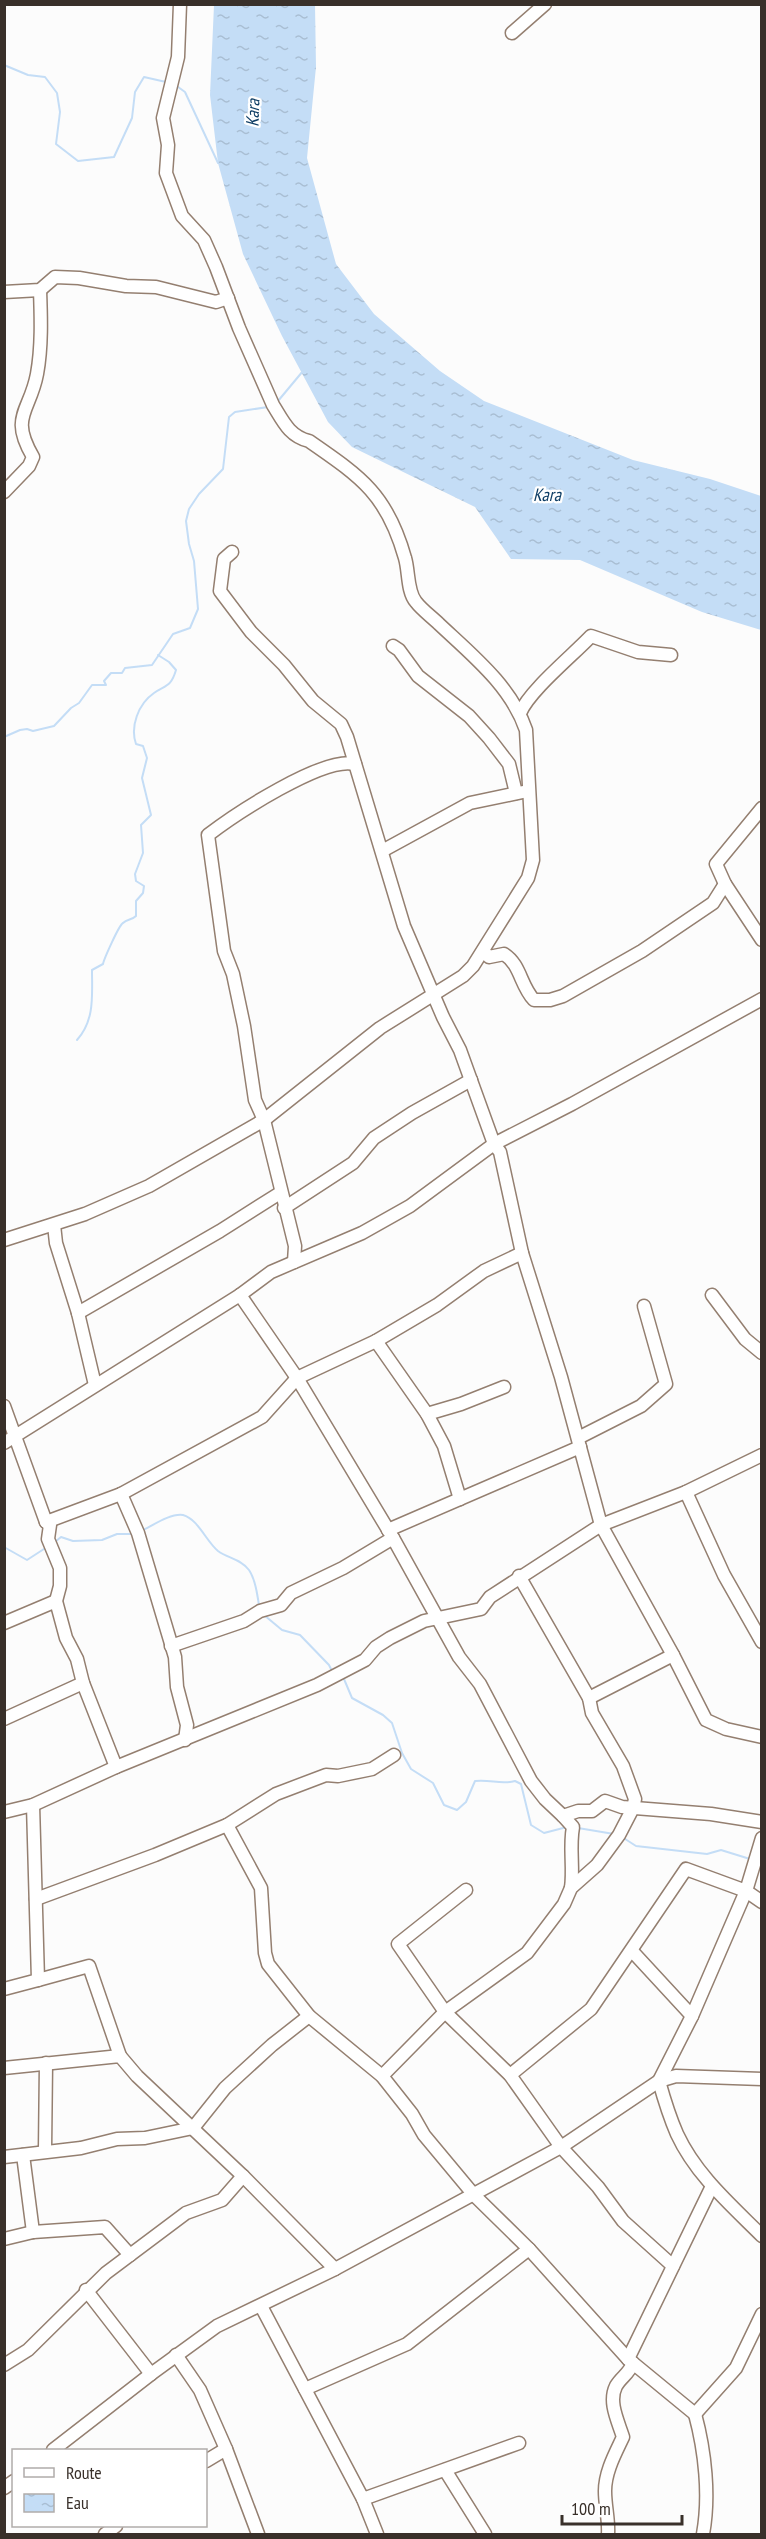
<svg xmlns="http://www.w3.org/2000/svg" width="766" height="2539" viewBox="0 0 766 2539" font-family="'PT Sans Narrow',sans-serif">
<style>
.water{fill:url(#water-ripples)}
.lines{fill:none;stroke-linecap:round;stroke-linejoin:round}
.stream{stroke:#c4ddf6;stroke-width:2}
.minor-casing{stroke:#947f70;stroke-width:15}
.minor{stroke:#fff;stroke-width:12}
.labels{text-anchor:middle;stroke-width:4.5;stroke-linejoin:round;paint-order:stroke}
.water-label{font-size:18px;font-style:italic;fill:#103f66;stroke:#fff}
</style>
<defs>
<pattern id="water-ripples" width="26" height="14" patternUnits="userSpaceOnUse" patternTransform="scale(1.5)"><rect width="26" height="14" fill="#c4ddf6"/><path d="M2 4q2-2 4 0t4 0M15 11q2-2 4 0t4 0" fill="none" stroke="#a9bed3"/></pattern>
</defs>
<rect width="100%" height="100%" fill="#fcfcfc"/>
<polygon class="water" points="214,5 315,5 316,67 307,158 336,264 374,314 440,371 484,401 633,460 710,479 761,496 761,630 702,612 580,560 511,559 475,507 352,447 328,422 282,336 243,254 218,163 210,95"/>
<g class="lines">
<g class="stream">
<polyline points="4,65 28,75 45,77 57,93 60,112 56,144 78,161 114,157 132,118 135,92 144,77 166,82"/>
<polyline points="174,84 185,92 218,163"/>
<polyline points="278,401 303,371"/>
<polyline points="4,737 20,730 27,729 33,731 54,726 71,708 79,703 92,685 106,685 104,681 111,673 122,673 125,668 152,665 173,634 190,628 198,609 194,561 189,544 186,521 189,509 199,494 223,469 229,417 235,412 268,407"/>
<path d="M77,1040c18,-20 15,-45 15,-70l11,-6c1,-5 16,-39 20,-41 4,-4 9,-3 13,-7v-15l7,-8 1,-7 -8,-5 -1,-7 8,-21 -2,-28 10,-10 -9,-37 5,-20 -4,-12 -7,-2c-6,-17 2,-40 18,-51 12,-8 17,-6 22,-23l-7,-8 -11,-7"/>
<path d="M141,1531c11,-5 29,-18 42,-16 15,4 23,26 35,36 9,7 23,8 31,19 7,10 8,24 10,35"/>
<polyline points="55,1542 61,1537 73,1541 102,1540 117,1534 132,1534"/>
<polyline points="4,1547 27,1560 47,1547"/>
<polyline points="264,1615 282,1630 300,1635 329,1665 333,1673"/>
<path d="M340,1678l4,1 8,19 31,17 9,8 10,30 9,16 22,14 11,22 13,5 9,-8 9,-21c15,-2 26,4 40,0l6,3 10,41 13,8 23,-6"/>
<polyline points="578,1828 614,1834"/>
<polyline points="622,1837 636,1846 707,1854 721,1850 750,1859"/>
</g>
<defs>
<g id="minor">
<polyline points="512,33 545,4"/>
<polyline points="4,292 40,290 55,277 79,278 126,286 156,287 216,302 228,298"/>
<path d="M4,492l25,-26 4,-9c-24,-41 -3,-45 4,-83 5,-27 4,-57 3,-84"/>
<polyline points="232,552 224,559 220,591 251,632 284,665 313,701 341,724 347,737 404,926 443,1017 460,1050 494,1144 500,1152 522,1253 561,1377 601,1525 673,1655 706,1720 726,1729 762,1737"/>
<polyline points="393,646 399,650 418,676 469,716 489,738 509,764 516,793"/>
<path d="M520,713c10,-23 52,-57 71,-77l47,16 33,3"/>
<polyline points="762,808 716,864 725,884 762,940"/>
<polyline points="382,851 470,803 523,792"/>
<path d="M483,951l6,6 15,-3c17,11 16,31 30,46h16l13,-4 79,-45 71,-48 12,-19"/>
<polyline points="284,1208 353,1163 374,1138 412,1113 471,1080"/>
<polyline points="54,1225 56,1243 78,1313 95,1385"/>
<path d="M4,1240l81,-26 64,-28 115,-66 116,-92 83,-52 10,-10 55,-88 5,-18 -7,-130c-15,-44 -54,-75 -87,-106 -7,-7 -17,-14 -23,-22 -9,-10 -7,-31 -11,-44 -18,-64 -44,-81 -96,-117 -20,-5 -26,-20 -36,-36l-34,-77 -23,-61 -12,-27 -22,-24 -16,-43 2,-28 -5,-27 15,-61 2,-53"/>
<path d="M294,1262l1,-16 -31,-126 -9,-20 -11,-74 -11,-52 -9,-23 -16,-116c26,-20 115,-79 147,-71"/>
<polyline points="240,1295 297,1378 393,1538 459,1657 480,1684 531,1781 545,1799 563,1816 578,1811 592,1811 605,1801 622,1807 711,1814 762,1822"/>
<polyline points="712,1295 745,1339 762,1353"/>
<polyline points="78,1313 220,1231 280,1193"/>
<polyline points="376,1341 437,1305 484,1271 522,1253"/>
<polyline points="4,1406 46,1522 121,1494 262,1417 297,1378 376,1341 427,1414 444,1446 460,1499"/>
<polyline points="427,1414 461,1404 504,1387"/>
<polyline points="578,1438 641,1406 666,1384 644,1306"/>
<polyline points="4,1443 240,1295 271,1272 362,1233 410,1206 494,1144 572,1104 762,999"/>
<polyline points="686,1492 724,1575 762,1642"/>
<polyline points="121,1494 138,1533 175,1657 177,1687 187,1725 185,1740"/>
<polyline points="46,1522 50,1525 48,1539 60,1568 60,1586 56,1601 66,1638 77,1659 83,1683 116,1767"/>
<polyline points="388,1530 580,1447"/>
<polyline points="4,1623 56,1601"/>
<polyline points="171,1646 244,1621 260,1611 281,1605 291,1593 343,1568 393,1538"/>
<polyline points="589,1698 673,1655"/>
<polyline points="4,1719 83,1683"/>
<polyline points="4,1812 33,1805 116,1767 317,1685 365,1660 376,1647 390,1638 424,1621 481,1609 490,1597 601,1525 686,1492 762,1455"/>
<path d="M563,1816l10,11c-4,21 1,40 -2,61"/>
<polyline points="227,1825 261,1888 265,1953 268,1964 309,2016 382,2076 412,2114 424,2135 474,2195 529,2249 628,2359 695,2414 736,2368 762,2314"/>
<path d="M762,1838l-16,53 -54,125 -33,65c5,18 11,37 18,53 19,41 54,71 85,102"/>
<polyline points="466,1890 398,1944 445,2012 510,2075 561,2147 598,2187 623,2221 673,2266"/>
<polyline points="36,1899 155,1855 227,1825 276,1794 326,1775 338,1776 372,1769 394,1755"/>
<polyline points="632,1951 692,2016"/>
<polyline points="38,1980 89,1966 120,2056"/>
<polyline points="4,1989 38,1980 33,1805"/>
<polyline points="4,2068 120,2056 137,2076 243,2176 335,2269"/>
<polyline points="510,2075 591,2009 686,1869 746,1891 762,1902"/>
<polyline points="382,2076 445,2012 527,1953 564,1904 571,1888 597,1865 619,1835 633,1808 635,1799 623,1766 592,1713 589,1698 519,1576"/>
<polyline points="45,2150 46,2063"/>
<polyline points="23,2155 33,2232"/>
<polyline points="4,2157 81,2148 117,2139 145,2138 193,2128 225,2088 272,2045 309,2016"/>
<polyline points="4,2239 33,2232 105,2227 130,2255"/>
<polyline points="86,2290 151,2374"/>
<polyline points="261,2306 363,2499 519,2443"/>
<polyline points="176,2355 200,2390 226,2449 258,2534"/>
<polyline points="628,2359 712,2186"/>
<polyline points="4,2365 28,2350 106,2273 186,2213 222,2200 243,2176"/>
<polyline points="305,2389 407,2344 529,2249"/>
<path d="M695,2414c10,37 15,82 8,120"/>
<polyline points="53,2450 151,2374 217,2326 335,2269 561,2147 659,2081 676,2076 762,2079"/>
<polyline points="206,2461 226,2449"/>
<polyline points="445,2470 485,2534"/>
<polyline points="4,2488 14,2481"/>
<polyline points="363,2499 377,2534"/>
<polyline points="105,2534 116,2526"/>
<path d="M608,2534c1,-14 -3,-28 -3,-43 0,-19 10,-37 18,-54 -5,-16 -15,-35 -7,-51 5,-9 13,-12 17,-23"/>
</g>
</defs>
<use href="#minor" class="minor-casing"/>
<use href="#minor" class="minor"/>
</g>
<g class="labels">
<g class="water-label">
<text transform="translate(253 113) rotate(-88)" y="6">Kara</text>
<text x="547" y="501">Kara</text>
</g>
</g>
<rect width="766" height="2539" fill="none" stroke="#39302a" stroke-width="12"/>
<rect x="12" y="2449" width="195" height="78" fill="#ffffff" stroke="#b0acaa" stroke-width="1.5"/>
<rect x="24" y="2468" width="30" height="9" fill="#ffffff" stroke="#b0acaa" stroke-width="1.5"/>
<text x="66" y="2479" font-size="18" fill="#39302a">Route</text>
<rect x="24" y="2494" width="30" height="18" fill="url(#water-ripples)" stroke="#b0acaa" stroke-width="1.5"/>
<text x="66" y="2509" font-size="18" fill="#39302a">Eau</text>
<path d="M562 2515v9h120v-9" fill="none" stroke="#39302a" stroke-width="3"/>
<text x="571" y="2515" font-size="18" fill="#39302a" stroke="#ffffff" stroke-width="4.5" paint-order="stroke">100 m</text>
</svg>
